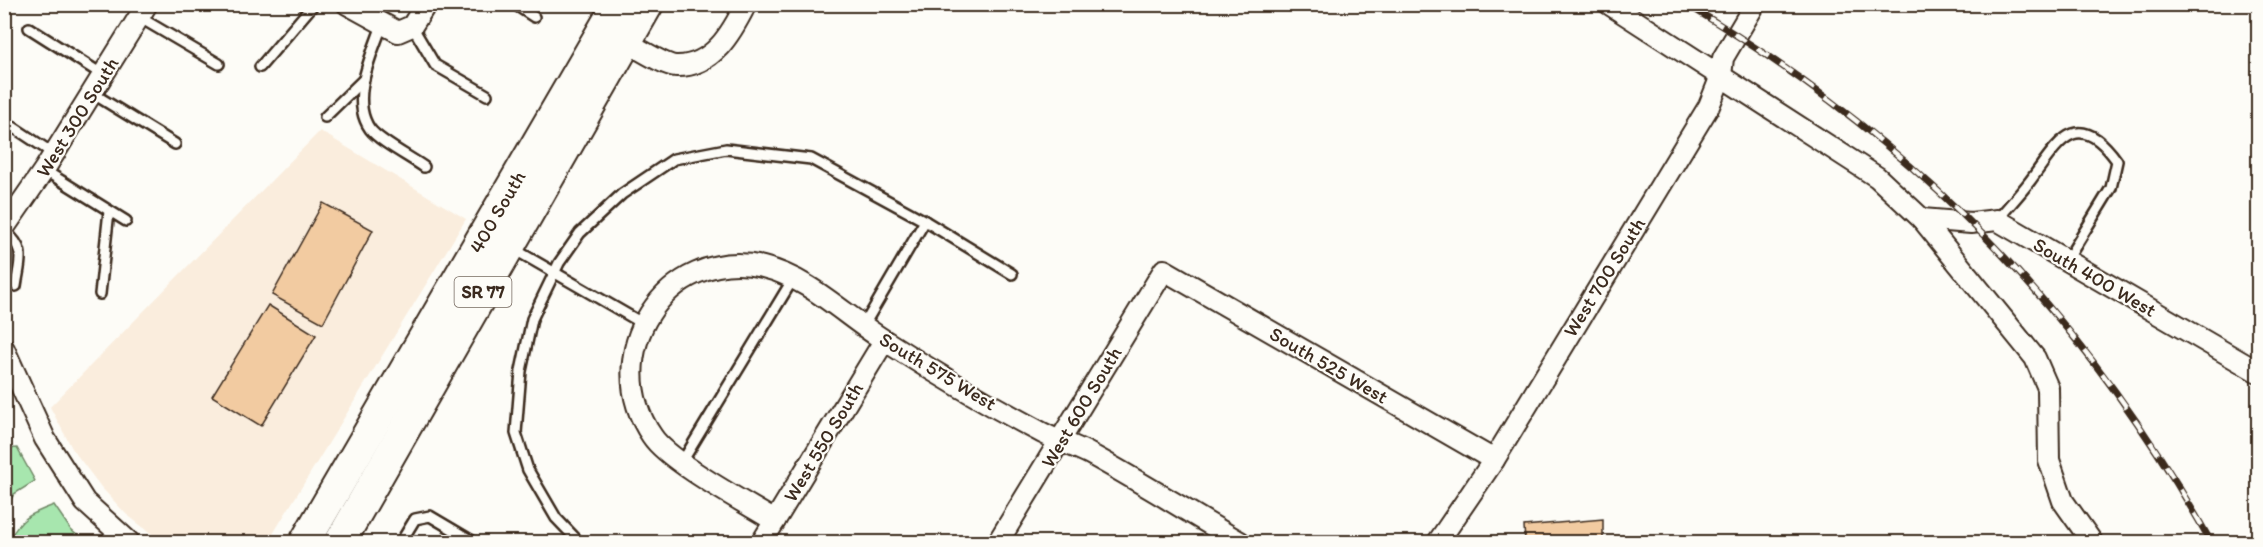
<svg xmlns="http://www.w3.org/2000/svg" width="2263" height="547" viewBox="0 0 2263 547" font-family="Itim,sans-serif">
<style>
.built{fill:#faeddd}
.green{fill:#a7e6ae;stroke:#718866;stroke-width:1.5}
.building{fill:#f2cba1;stroke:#3b2a1e;stroke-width:1.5}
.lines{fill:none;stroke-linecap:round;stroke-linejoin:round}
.lane-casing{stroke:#3b2a1e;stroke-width:14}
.street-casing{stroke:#3b2a1e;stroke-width:24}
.primary-casing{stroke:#3b2a1e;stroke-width:34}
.lane{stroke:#fdfcf7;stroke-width:9}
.street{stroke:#fdfcf7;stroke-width:20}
.primary{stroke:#fdfcf7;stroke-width:30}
.rail-casing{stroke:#3b2a1e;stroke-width:7}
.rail{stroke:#fdfcf7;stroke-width:4.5;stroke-dasharray:14;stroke-linecap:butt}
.labels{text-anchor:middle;stroke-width:4.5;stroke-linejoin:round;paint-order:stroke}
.shield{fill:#fdfcf7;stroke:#75695f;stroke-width:1.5}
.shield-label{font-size:18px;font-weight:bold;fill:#3b2a1e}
.street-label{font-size:20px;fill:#3b2a1e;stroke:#fdfcf7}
</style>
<rect width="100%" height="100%" fill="#fdfcf7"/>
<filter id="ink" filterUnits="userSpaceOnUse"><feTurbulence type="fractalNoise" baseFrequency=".0167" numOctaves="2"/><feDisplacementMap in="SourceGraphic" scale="12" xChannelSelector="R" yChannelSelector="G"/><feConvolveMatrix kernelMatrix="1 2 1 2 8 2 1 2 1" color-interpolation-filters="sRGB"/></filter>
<g filter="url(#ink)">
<polygon class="built" points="320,131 466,219 268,542 162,542 126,514 101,487 73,450 50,407"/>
<g class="green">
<polygon points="17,448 35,481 14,494 5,509 5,449"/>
<path d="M54,505l17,25 14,12h-78c15,-24 20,-27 47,-37z"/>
</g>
<g class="building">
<polygon points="323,203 373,230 323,323 272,295"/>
<polygon points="268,305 316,335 261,426 212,396"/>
<polygon points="1603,519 1603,542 1525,542 1524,526"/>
</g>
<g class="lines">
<defs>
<g id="lane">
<polyline points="514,4 534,17"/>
<polyline points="139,17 219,64"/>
<path d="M382,25c-10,30 -33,74 -12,104 9,12 40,28 54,38"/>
<polyline points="412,26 435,65 487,95"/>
<polyline points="29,28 103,75"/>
<polyline points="260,67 314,4"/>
<polyline points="92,93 175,144"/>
<polyline points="325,117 364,79"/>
<polyline points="4,121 54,154"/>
<polyline points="44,170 126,221"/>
<path d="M1997,220c11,-13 23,-26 33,-39 28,-38 47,-76 87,-20l-6,27 -44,72"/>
<polyline points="925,221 1012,274"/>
<path d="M4,230c23,20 16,29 12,56"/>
<polyline points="512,248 642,323"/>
<polyline points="100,294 109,211"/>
<polyline points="682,462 793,279"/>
<polyline points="401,542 415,519 430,516 474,542"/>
<polyline points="579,542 556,518 528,470 516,433 521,371 532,319 559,263 580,233 622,194 674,159 726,149 811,159 925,221 864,325"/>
</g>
<g id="street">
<polyline points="347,4 398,32 412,26 426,4"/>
<polyline points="1609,4 1877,177 1922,219 2035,358 2048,388 2049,460 2063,501 2092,542"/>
<path d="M617,37c13,6 47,29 59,29 37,1 56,-34 70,-62"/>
<polyline points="1922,219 1971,223 1997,220 2258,372"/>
<polyline points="4,228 44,170 147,4"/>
<polyline points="4,349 45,439 85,502 129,542"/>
<path d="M775,521c-29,-18 -106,-59 -123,-85 -55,-80 13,-191 111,-169 47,11 84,51 124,75 48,31 99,61 150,88 17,10 36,15 53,24 51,28 100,59 150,88"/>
<polyline points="762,542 884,341"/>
<polyline points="998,542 1164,270 1494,460"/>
<polyline points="1438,542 1494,460 1709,106 1721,76 1723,58 1755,4"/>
</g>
<g id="primary">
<path id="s1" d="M305,542l313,-538"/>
<polyline points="340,542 648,4"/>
</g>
</defs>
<use href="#lane" class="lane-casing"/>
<use href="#street" class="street-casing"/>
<use href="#primary" class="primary-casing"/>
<use href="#lane" class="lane"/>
<use href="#street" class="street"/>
<use href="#primary" class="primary"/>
<defs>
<path id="rail" d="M1686,4c228,136 396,307 525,538"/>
</defs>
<use href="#rail" class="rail-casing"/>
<use href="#rail" class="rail"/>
</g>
</g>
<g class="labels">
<rect class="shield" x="454.5" y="277" width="57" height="30" rx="4.5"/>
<g class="shield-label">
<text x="483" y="298">SR 77</text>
</g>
<g class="street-label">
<text transform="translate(77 117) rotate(-58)" y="7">West 300 South</text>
<text dy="7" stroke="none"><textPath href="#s1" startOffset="382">400 South</textPath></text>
<text transform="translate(1604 277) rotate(-58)" y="7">West 700 South</text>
<text transform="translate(2095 277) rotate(30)" y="7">South 400 West</text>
<text transform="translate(1329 365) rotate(30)" y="7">South 525 West</text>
<text transform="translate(938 371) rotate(31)" y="7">South 575 West</text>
<text transform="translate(1081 407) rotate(-59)" y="7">West 600 South</text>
<text transform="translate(823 442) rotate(-59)" y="7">West 550 South</text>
</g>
</g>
<rect width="2263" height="547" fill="none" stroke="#fdfcf7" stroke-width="24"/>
<rect x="12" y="12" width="2239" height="523" fill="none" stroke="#3b2a1e" stroke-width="2" filter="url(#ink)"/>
</svg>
